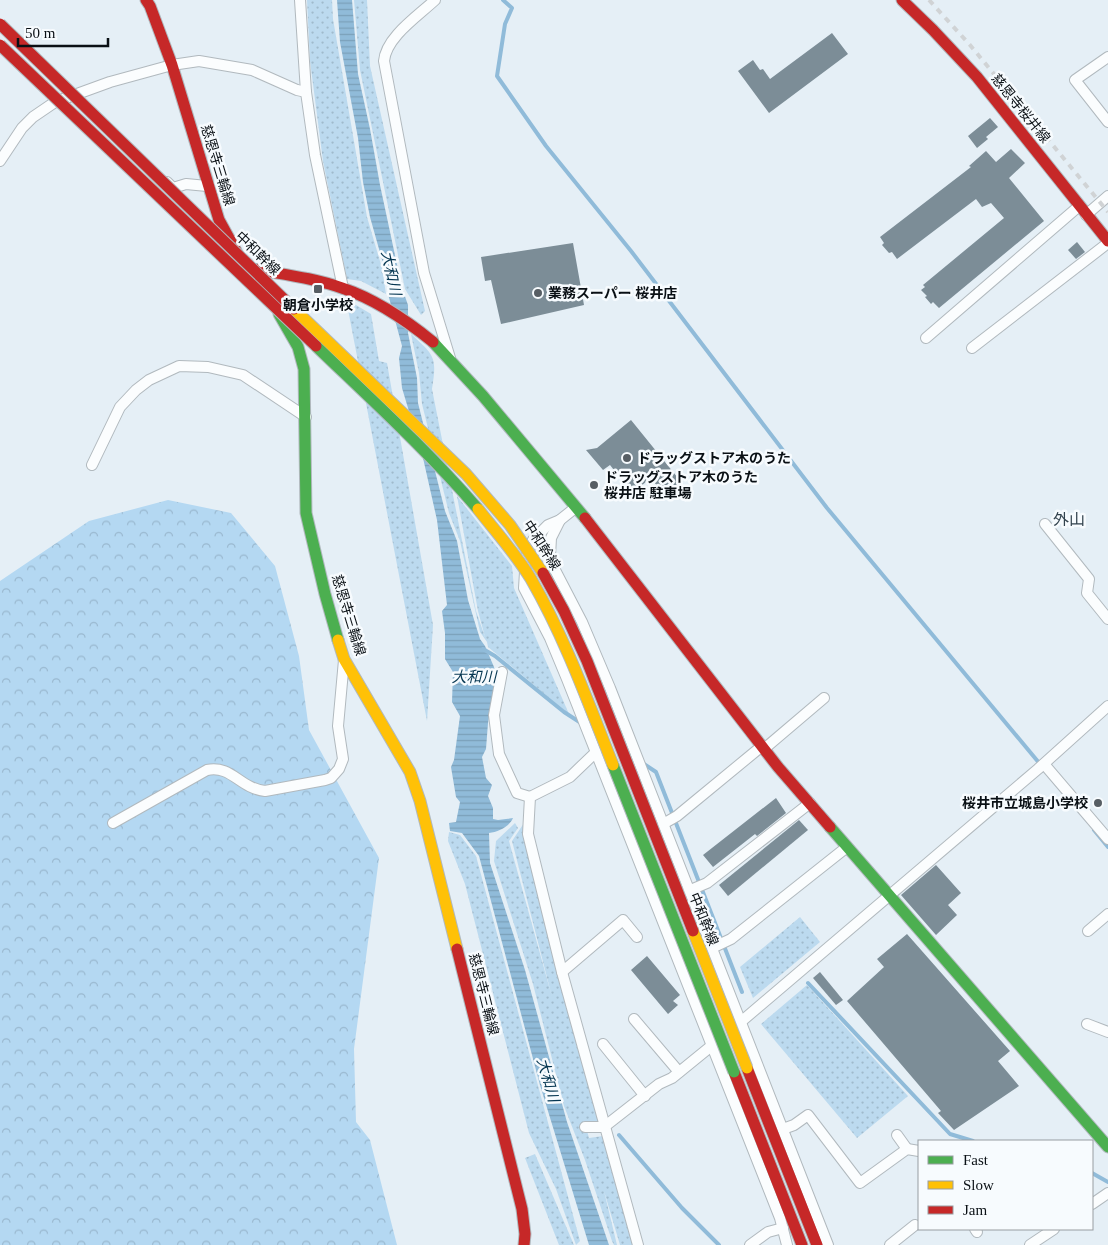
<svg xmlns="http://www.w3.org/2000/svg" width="1108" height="1245" viewBox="0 0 1108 1245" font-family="'Times New Roman','Noto Sans JP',serif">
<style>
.grass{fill:url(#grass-dots)}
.forest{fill:url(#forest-crowns)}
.water{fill:url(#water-rules)}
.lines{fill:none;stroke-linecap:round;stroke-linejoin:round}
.stream{stroke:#90bbd9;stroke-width:4}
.building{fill:#7c8d97}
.street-casing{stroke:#b1b9be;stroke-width:12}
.fast-casing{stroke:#b1b9be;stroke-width:13}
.slow-casing{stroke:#b1b9be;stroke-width:13}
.jam-casing{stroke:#b1b9be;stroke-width:13}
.street{stroke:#fbfdfe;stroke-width:10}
.fast{stroke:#4caf50;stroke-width:11}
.slow{stroke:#ffc107;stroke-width:11}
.jam{stroke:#c62828;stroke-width:11}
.rail{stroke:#d0d3d5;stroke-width:4;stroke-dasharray:6 6;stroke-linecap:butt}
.fast-bridge-casing{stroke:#b1b9be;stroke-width:13;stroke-linecap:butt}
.slow-bridge-casing{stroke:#b1b9be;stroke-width:13;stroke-linecap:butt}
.jam-bridge-casing{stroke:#b1b9be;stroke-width:13;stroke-linecap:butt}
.fast-bridge{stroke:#4caf50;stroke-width:11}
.slow-bridge{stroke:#ffc107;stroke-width:11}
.jam-bridge{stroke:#c62828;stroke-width:11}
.poi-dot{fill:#575e64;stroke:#f7fbfe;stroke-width:2}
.labels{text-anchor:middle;stroke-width:5;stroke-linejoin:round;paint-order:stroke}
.street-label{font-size:14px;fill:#0a1015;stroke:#f7fbfe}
.poi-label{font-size:14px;font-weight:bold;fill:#0a1015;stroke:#f7fbfe;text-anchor:start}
.water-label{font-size:15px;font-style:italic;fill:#053651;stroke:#f7fbfe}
.quarter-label{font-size:16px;fill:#33434e;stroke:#f7fbfe}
</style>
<defs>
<pattern id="grass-dots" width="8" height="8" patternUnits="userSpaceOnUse" patternTransform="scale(1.25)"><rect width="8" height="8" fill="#bcdaef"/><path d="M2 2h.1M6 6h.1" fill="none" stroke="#a0bacc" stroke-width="1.8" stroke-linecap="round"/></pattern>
<pattern id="forest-crowns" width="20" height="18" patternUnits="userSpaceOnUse" patternTransform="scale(1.25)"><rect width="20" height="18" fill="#b4d8f2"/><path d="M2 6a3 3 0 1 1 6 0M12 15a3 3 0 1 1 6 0" fill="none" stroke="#99b8cf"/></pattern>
<pattern id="water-rules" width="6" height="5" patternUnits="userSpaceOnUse" patternTransform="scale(1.25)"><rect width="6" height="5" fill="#90bbd9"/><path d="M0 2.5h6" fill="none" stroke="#7ba0b9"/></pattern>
</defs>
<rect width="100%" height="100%" fill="#e5eff6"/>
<g class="grass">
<polygon points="307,0 332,0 333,19 367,217 382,268 386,294 361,281 347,279 323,161 310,61"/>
<polygon points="354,0 367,0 370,66 425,311 421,315 405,289 360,70"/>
<polygon points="346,299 371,314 379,361 387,363 433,625 427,721"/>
<path d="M411,334c24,22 26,23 21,55l44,222 9,26 -7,-26 -21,-115 55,70 2,22 55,126 -81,-67 -1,-5 -7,-10 -20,-91 -11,-28 -27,-109 -3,-31z"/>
<polygon points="526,820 601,1128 586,1127 589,1138 603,1136 633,1245 620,1245 604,1191 617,1245 614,1245 612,1241 585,1160 564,1106 533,984 494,861 496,841 515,823 518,828 509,841 552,997 512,841"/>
<polygon points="449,832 460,835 476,856 580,1241 576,1245 556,1189 529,1133 465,884 448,841"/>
<polygon points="800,917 820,942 753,998 740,967"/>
<polygon points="807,985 908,1096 857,1138 761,1024"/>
<polygon points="535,1154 574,1245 559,1245 525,1158"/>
</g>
<polygon class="forest" points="168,500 231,513 275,566 299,656 309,730 379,858 354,1049 356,1122 370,1140 397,1245 0,1245 0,581 89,521"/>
<path class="water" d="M337,0h15l6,74 12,55 10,56 22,103 6,17v28l9,45 1,25 27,108 12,30 11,59 12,39 5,7 9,21 2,10 -8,46 -2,26 -4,8 4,21 6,7 -4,11 5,12v11l5,1 15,-2c-4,9 -15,14 -24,15l1,30 35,107 42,152 42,123h-20l-49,-160 -61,-229 -17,-23 -12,-2 -1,-8 7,-1 4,-20 -4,-5 -5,-30 3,-7 6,-44 -8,-14 1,-30 -8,-13v-26l-3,-22 5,-6 -10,-85 -14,-62 -21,-70 -3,-30 3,-12 -14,-52v-13l-18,-64 -7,-35 -5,-44 -18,-96z"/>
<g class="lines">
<g class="stream">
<polyline points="503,0 512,8 505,24 497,76 546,146 631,251 827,508 1040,764"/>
<polyline points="483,649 495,656 564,712 581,723"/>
<polyline points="641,762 656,772 742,992"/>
<polyline points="1094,830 1108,847"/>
<polyline points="808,983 950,1134 973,1141"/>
<polyline points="619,1135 682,1208 719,1245"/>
<polyline points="1092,1173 1108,1182"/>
</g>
</g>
<g class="building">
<polygon points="832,33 848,54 769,113 738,71 753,60 760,70 763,69 770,79"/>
<polygon points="990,118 998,127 986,137 988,139 977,148 968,136"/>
<polygon points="1011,149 1025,163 1009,178 1044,221 939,308 933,302 931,304 925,297 927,296 921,290 925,287 923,285 1004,218 991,203 982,207 976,199 897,259 892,252 889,253 882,245 884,243 880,237 971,167 969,166 986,151 996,162"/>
<polygon points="1077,242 1085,252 1076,259 1068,250"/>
<polygon points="573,243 584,305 501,324 491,280 485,281 481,257"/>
<polygon points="631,420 682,483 665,496 651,478 632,493 610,465 603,470 586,450 597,448"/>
<polygon points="776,798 786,813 757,836 755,834 713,867 703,855"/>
<polygon points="799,820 808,830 728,896 719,885"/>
<polygon points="936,865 961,893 948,905 957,915 936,935 901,895"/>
<polygon points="907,934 1010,1051 998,1061 1019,1086 954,1130 938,1113 941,1111 847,1001 884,967 877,959"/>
<polygon points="647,956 680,995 673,1001 678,1005 668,1014 631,970"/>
<polygon points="820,972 843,1000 836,1005 813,978"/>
</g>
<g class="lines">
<defs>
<g id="street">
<polyline points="300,0 306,92 315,155 343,288"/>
<path d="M435,0c-17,16 -49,37 -51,61l40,212 26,85"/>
<polyline points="1108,57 1075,80 1108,122"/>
<polyline points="0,161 22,128 33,117 55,102 110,82 172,65 199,61 252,70 297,90 306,92"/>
<polyline points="167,182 173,188 186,184 207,186"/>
<polyline points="1086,215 1108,196"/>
<polyline points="926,338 1078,207"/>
<polyline points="972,348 1108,243"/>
<polyline points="92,465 120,407 136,390 149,380 179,366 208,367 243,375 306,417"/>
<polyline points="575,508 560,520 548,525 533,540 526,556 524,588 550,638 567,679 780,1218 787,1245"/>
<polyline points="560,520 551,538 550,556 555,570 582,622 610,688 828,1245"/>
<polyline points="1045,524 1089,579 1087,593 1108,619"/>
<polyline points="502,672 494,715 499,754 517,793 530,797"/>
<polyline points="764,749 824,698"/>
<polyline points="596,752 570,777 530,797 528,834 562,972 638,1245"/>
<polyline points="1044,764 1108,839"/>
<path d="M113,823l94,-53c25,-5 32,18 58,21l60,-11 6,-2 8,-9 4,-10 -5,-33 6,-66"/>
<polyline points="663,824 677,816 762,746"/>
<polyline points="688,891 707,883 810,803"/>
<polyline points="1088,931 1108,914"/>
<polyline points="712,948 731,939 847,847"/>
<polyline points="562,972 623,920 637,937"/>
<polyline points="634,1019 679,1072"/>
<polyline points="1087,1024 1108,1032"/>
<polyline points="736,1026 1038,769 1108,706"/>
<polyline points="603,1044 645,1096"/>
<polyline points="585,1127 604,1127 659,1084 672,1078 715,1043"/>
<polyline points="783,1129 794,1125 808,1115 860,1183 907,1149 919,1151"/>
<polyline points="897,1135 907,1149"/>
<polyline points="1092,1204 1108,1193"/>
<polyline points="975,1229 977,1232"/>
<polyline points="750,1245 768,1232 783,1228"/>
<polyline points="890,1245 915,1225"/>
<polyline points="1030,1245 1054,1229"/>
</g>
<g id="fast">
<polyline points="279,314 298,347 304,369 306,513 325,594 338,640"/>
<polyline points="433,342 483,396 585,518"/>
<polyline points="830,827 1108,1147"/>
</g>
<polyline id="slow" points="338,640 344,659 410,772 420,801 457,949"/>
<g id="jam">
<polyline points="146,0 150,6 172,65 219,220 236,251"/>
<polyline points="902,0 933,30 977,77 1108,241"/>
<path d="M248,268c31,6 63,9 94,20 33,11 64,32 91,54"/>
<polyline points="585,518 778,767 830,827"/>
<polyline points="457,949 522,1209 525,1234 524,1245"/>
<polyline points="747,1068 817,1245"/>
<polyline points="734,1072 802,1245"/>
</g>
</defs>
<use href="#street" class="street-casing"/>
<use href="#fast" class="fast-casing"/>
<use href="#slow" class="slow-casing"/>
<use href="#jam" class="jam-casing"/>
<use href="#street" class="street"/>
<use href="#fast" class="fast"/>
<use href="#slow" class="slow"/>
<use href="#jam" class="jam"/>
<polyline class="rail" points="929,0 970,45 1108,212"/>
<defs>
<g id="fast-bridge">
<path d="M316,346c55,53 112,105 162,163"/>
<polyline points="613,765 734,1072"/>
</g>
<g id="slow-bridge">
<polyline points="294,309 466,474 510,525 543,573"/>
<path d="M478,509c18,23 38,45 53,70 34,59 57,123 82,186"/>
<polyline points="693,931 747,1068"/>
</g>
<g id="jam-bridge">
<polyline points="0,24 294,309"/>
<polyline points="0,45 316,346"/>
<polyline points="543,573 564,611 587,661 693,931"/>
</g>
</defs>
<use href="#fast-bridge" class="fast-bridge-casing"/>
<use href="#slow-bridge" class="slow-bridge-casing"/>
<use href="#jam-bridge" class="jam-bridge-casing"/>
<use href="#fast-bridge" class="fast-bridge"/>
<use href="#slow-bridge" class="slow-bridge"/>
<use href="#jam-bridge" class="jam-bridge"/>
</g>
<g class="poi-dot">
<rect x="313" y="284" width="10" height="10" rx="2.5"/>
<circle cx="538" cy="293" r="5"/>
<circle cx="627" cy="458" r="5"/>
<circle cx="594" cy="485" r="5"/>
<circle cx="1098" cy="803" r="5"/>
</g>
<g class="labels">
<g class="street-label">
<text transform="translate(1021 108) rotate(51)" y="5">慈恩寺桜井線</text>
<text transform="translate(218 165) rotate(73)" y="5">慈恩寺三輪線</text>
<text transform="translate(258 253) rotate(44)" y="5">中和幹線</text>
<text transform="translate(542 545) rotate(57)" y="5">中和幹線</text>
<text transform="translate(349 615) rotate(73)" y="5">慈恩寺三輪線</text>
<text transform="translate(704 919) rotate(68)" y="5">中和幹線</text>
<text transform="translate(484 994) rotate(76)" y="5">慈恩寺三輪線</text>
</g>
<g class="poi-label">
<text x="548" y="298">業務スーパー 桜井店</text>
<text x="318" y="310" text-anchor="middle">朝倉小学校</text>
<text x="637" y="463">ドラッグストア木のうた</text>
<text x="604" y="482">ドラッグストア木のうた<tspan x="604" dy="16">桜井店 駐車場</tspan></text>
<text x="1088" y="808" text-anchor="end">桜井市立城島小学校</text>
</g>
<g class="water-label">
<text transform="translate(391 273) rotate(78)" y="5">大和川</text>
<text x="474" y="682">大和川</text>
<text transform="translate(548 1080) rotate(74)" y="5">大和川</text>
</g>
<g class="quarter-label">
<text x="1069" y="525">外山</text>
</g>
</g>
<rect x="918" y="1140" width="175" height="90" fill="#f7fbfe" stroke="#989da1"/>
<rect x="928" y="1156" width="25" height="8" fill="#4caf50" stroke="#989da1"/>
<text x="963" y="1165" font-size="15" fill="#0a1015">Fast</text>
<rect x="928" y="1181" width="25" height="8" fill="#ffc107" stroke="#989da1"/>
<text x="963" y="1190" font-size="15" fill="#0a1015">Slow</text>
<rect x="928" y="1206" width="25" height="8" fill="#c62828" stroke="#989da1"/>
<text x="963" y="1215" font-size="15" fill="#0a1015">Jam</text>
<path d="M18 38v8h90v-8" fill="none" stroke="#0a1015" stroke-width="2.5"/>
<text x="25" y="38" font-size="15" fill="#0a1015" stroke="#f7fbfe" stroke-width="4" paint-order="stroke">50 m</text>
</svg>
